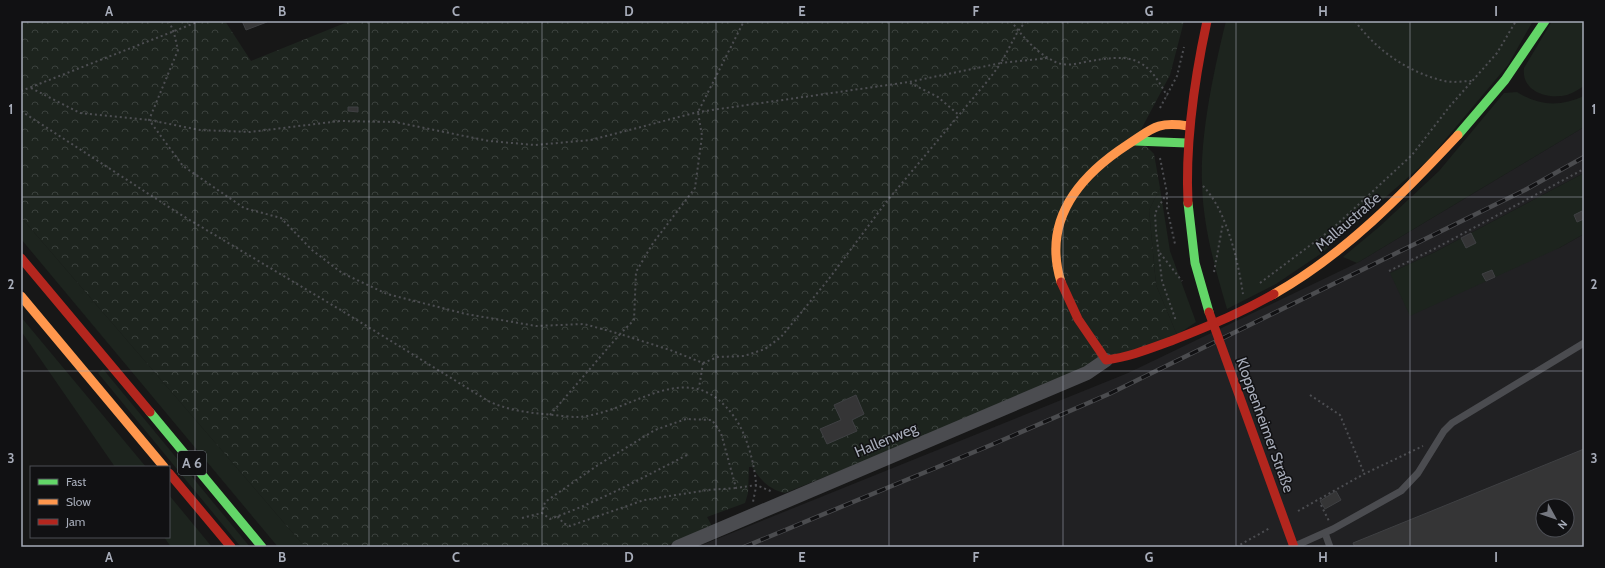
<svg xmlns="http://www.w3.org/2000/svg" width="1605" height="568" viewBox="0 0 1605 568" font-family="Cabin,sans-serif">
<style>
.built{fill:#212123;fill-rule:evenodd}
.green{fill:#1d241e}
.forest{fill:url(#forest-crowns)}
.building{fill:#353536;stroke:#3f4043;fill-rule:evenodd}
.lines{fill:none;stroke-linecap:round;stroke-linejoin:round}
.path{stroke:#4d4e52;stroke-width:2;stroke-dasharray:2 3;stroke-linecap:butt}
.lane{stroke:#4b4c50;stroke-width:7}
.street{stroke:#4b4c50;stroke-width:14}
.fast{stroke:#63d668;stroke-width:9}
.slow{stroke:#ff974d;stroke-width:9}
.jam{stroke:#b3261e;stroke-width:9}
.rail-casing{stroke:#4b4c4f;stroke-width:4.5}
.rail{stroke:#111113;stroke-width:3;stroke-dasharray:9;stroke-linecap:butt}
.jam-bridge{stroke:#b3261e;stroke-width:9}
.grid{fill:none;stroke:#a7acb9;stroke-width:1;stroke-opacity:0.55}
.labels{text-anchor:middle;stroke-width:3;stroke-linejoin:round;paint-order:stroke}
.shield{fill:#111113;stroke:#7a7e87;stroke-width:1}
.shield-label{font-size:14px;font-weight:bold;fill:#a7acb9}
.street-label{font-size:15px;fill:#a7acb9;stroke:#111113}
.neatline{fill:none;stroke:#a7acb9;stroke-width:1.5}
.grid-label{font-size:13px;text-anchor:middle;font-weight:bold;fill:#a7acb9}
</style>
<defs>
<pattern id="forest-crowns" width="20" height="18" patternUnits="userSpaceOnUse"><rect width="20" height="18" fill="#1d241e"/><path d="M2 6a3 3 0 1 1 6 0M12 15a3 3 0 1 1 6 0" fill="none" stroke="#3b413d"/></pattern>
</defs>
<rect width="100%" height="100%" fill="#171717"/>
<path class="built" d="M1584,127v46l-149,79 -45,21 169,-25 25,-14v313h-887l431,-174 229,-110zM1543,506h24v24h-24z"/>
<g class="green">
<path d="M1226,21h307l-25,44 -79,94 -107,94 -46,31 -49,25c-12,-41 -24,-82 -25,-125 -2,-49 12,-115 24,-163z"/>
<path d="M1552,21h32v65c-5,3 -11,7 -17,9 -20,5 -46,-4 -43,-27z"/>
<path d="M1517,92c22,14 43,15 67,4v31l-227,136 -14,-6 36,-30 60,-56 65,-78z"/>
<polygon points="1584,173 1584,234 1559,248 1410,316 1390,273 1435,252"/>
<polygon points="1160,188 1170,251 1196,322 1177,335 1156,285 1149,210"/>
<polygon points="21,217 305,547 278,547 21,239"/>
<polygon points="21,317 146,467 115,467 21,331"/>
<polygon points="103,369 250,547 241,547 98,373"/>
<polygon points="169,495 212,547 171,547 164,537 169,537"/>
</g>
<path class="forest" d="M21,21h204l26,40 99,-40h834l-14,54 -33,62 17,17 6,34 -11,22 7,75 21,50 -392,158c-17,-4 -24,-13 -33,-26h-3l-1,26 -3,10 -38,14 5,9 -48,21h-359l-284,-330z"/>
<g class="building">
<polygon points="242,21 267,21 267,22 246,30"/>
<polygon points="348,107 358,107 358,112 348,111"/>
<polygon points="1582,211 1584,219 1577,222 1574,215"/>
<polygon points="1471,233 1476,243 1466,248 1461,238"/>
<polygon points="1492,270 1495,277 1486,281 1482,274"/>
<polygon points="856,395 864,414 852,420 857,431 827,444 820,429 841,420 834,405"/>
<path d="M1584,449v98h-229l-2,-4zM1543,506h24v24h-24z"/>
<polygon points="1336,491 1341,500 1325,509 1320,501"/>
</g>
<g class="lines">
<g class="path">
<polyline points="169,21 174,33 178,50 149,120 183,166 244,208 281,218 312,250 342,273 387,294 466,314 536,326 584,324 620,334 634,320 636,272 653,243 695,188 702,136 698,112 744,21"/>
<path d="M1011,21c12,16 27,34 47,42 8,3 18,1 27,-1 44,-8 60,-8 82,34"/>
<path d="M1355,21c22,30 53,51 89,60 9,2 19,0 28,0"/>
<polyline points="910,83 938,97 959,115"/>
<polyline points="31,88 80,113 149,120 200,130 250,132 340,121 395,122 489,141 535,145 591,140 698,112 909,82 1001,63 1018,31 1026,21"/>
<polyline points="21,91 200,21"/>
<polyline points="1160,108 1177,76 1184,47"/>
<path d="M21,111l157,102 161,96 151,93c21,9 41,11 64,13 8,1 17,2 24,2 57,-4 111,-65 157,1 11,15 20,47 21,66 0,5 -2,12 -3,18"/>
<polyline points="1160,158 1167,193 1167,208 1175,244"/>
<path d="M1203,186c24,25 35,75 40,108"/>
<polyline points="1167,193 1155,213 1156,231 1162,281 1176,321"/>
<polyline points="1160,253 1182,281"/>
<polyline points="1389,271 1434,249 1584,169"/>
<polyline points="1214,272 1223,223"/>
<polyline points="1260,283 1332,229 1412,155 1450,106 1497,53 1516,21"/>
<polyline points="703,363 718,357 744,356 765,349 781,337 828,280 887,201 990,78 1001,63 1048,58"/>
<polyline points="1310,395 1340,415 1364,473"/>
<polyline points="550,415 620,334 670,350 703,363 699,388"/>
<path d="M687,455c-45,23 -89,47 -137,64l-8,-6 3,-11 53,-37 57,-35 31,-11 26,1 9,13 15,55 20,-3 17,7"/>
<polyline points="1321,505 1329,521"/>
<polyline points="1298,511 1364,474 1423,446"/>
<polyline points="558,516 563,523 570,526 644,500 708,490 736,488"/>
<polyline points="522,518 542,513"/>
<polyline points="1236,547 1270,528"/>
</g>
<g class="lane">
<polyline points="1325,533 1330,547"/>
<polyline points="1295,546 1333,529 1401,491 1418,473 1444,431 1452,423 1584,343"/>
</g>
<polyline class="street" points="678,547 1087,373 1106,360"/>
<g class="fast">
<polyline points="1458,135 1505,80 1545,21"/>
<polyline points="1135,141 1187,143"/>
<polyline points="1188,203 1195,263 1209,312"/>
<polyline points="150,412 262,547"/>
</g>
<g class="slow">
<path d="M1061,282c-19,-61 17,-105 66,-137 25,-16 29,-24 61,-19"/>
<path d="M1274,294c71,-40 129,-100 184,-159"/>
<polyline points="21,296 164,467"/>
</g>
<g class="jam">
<path d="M1188,203c-3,-61 6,-122 19,-182"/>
<polyline points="21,258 150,412"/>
<path d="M1061,282l17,37 28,41c23,-3 43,-11 65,-19 37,-15 68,-27 103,-47"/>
<polyline points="169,473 231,547"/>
</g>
<defs>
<polyline id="rail" points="744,547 991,445 1109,394 1525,190 1584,157"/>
</defs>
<use href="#rail" class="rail-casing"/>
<use href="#rail" class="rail"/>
<polyline class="jam-bridge" points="1209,312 1294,547"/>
</g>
<path class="grid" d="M195,21v526M369,21v526M542,21v526M716,21v526M889,21v526M1063,21v526M1236,21v526M1410,21v526M21,197h1563M21,371h1563"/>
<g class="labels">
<rect class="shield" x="178" y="451" width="28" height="24" rx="3"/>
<g class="shield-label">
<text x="192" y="468">A 6</text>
</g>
<g class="street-label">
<text transform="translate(1348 222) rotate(-41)" y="5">Mallaustraße</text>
<text transform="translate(1265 425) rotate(70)" y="5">Kloppenheimer Straße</text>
<text transform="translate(886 440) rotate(-23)" y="5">Hallenweg</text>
</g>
</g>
<rect width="1605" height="568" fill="none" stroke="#111113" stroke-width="44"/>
<rect x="30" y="466" width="140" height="72" fill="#111113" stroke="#4d4f55"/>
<rect x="38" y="479" width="20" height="6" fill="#63d668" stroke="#4d4f55"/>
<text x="66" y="486" font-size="12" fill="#a7acb9">Fast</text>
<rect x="38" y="499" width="20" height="6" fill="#ff974d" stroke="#4d4f55"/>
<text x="66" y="506" font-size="12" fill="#a7acb9">Slow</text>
<rect x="38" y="519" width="20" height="6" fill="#b3261e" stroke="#4d4f55"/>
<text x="66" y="526" font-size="12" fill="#a7acb9">Jam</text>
<g transform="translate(1555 518) rotate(130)"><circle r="19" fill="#111113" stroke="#4d4f55"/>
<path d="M0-3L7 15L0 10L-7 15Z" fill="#757880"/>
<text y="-6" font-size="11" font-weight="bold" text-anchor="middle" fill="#a7acb9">N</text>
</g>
<rect x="22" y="22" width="1561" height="524" class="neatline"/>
<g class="grid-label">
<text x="109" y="16">A</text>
<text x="282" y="16">B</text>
<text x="456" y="16">C</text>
<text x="629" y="16">D</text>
<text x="802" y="16">E</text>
<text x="976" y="16">F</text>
<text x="1149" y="16">G</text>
<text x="1323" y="16">H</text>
<text x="1496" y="16">I</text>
<text x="11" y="114">1</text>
<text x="1594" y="114">1</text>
<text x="11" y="289">2</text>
<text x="1594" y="289">2</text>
<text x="11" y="463">3</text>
<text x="1594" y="463">3</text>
<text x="109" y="562">A</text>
<text x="282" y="562">B</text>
<text x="456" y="562">C</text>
<text x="629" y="562">D</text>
<text x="802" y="562">E</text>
<text x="976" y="562">F</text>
<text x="1149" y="562">G</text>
<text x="1323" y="562">H</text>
<text x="1496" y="562">I</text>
</g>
</svg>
